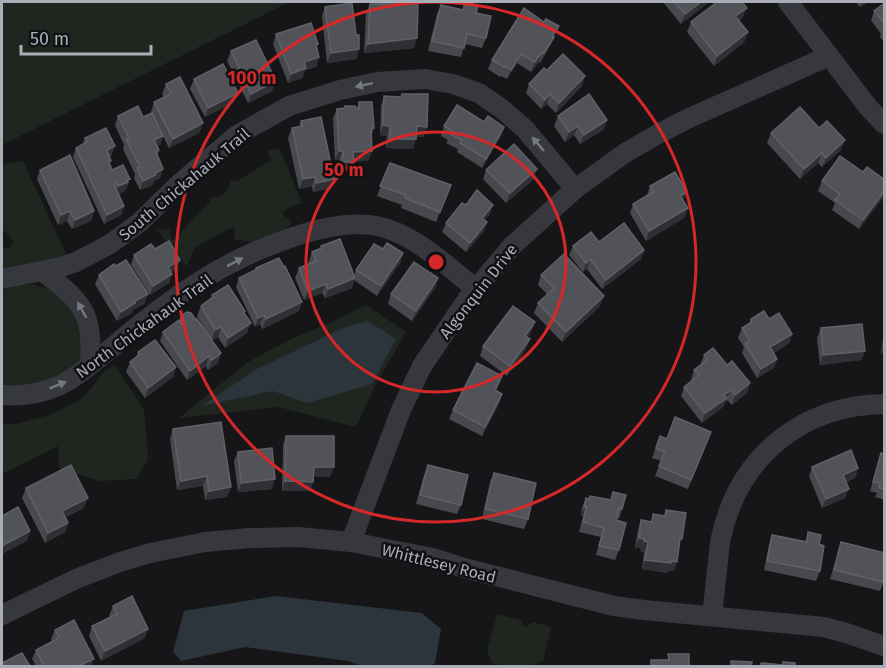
<svg xmlns="http://www.w3.org/2000/svg" width="886" height="668" viewBox="0 0 886 668" font-family="'Fira Sans',sans-serif">
<style>
.green{fill:#1e261f}
.water{fill:#2c353c}
.lines{fill:none;stroke-linecap:round;stroke-linejoin:round}
.minor{stroke:#37383d;stroke-width:20}
.wall{fill:#47494d}
.shaded-wall{fill:#2f3033}
.building{fill:#525359;stroke:#5f6168;stroke-width:1.5}
.oneway{fill:#757881}
.ring{fill:none;stroke:#d62828;stroke-width:3}
.labels{text-anchor:middle;stroke-width:5;stroke-linejoin:round;paint-order:stroke}
.street-label{font-size:16px;fill:#a8adb8;stroke:#111113}
.centre{fill:#d62828;stroke:#111113;stroke-width:3}
.ring-label{font-size:18px;text-anchor:middle;font-weight:bold;fill:#d62828;stroke:#111113;stroke-width:5;stroke-linejoin:round;paint-order:stroke}
</style>
<rect width="100%" height="100%" fill="#161618"/>
<g class="green">
<polygon points="2,2 289,2 2,145"/>
<path d="M280,149l22,54 -10,3 -10,7 2,3 8,6 -7,8 -30,12 -21,-3 1,-11 -7,1 -34,19 -7,19 -31,-38 14,1 1,9 2,1 36,-37 3,-6c10,0 17,-5 18,-16h7l34,-21 -3,-8 2,-2z"/>
<polygon points="23,161 68,258 2,273 2,247 10,248 14,242 8,234 2,230 2,167 3,165"/>
<polygon points="33,284 51,290 77,310 85,350 79,363 50,381 26,387 2,386 2,291 15,286"/>
<polygon points="366,305 406,332 376,384 356,427 278,407 179,418 248,362 291,339 332,322"/>
<polygon points="114,364 144,409 146,430 148,460 136,479 100,481 59,468 58,446 2,474 2,423 15,424 53,414 83,398 102,374"/>
<path d="M497,614l24,6 4,8 8,-6 18,5 -8,34c-17,7 -33,6 -51,2l-5,-13z"/>
</g>
<g class="water">
<polygon points="368,321 396,339 372,384 307,403 273,391 201,406 257,369 345,327"/>
<polygon points="276,596 422,613 441,629 435,663 431,666 363,666 348,661 245,647 181,661 173,652 184,611"/>
</g>
<g class="lines">
<g class="minor">
<polyline points="788,2 868,107 884,124"/>
<path d="M42,271c41,31 51,41 48,94"/>
<polyline points="2,279 61,267 76,262 110,244 139,223 179,184 237,135 289,106 340,90 377,82 425,79 453,84 479,93 502,109 525,129 575,189"/>
<path d="M2,395c22,2 50,-3 69,-16 20,-13 39,-30 57,-45 21,-17 43,-34 66,-49 43,-29 130,-69 183,-59 36,7 70,40 99,63"/>
<polyline points="351,542 401,410 422,366 469,297 512,246 575,189 625,153 658,134 687,119 829,56"/>
<polyline points="2,615 76,579 120,562 150,553 205,542 250,538 298,537 351,542 433,558 464,568 614,606 644,610 824,627 846,633 884,646"/>
<path d="M712,616c2,-18 4,-36 6,-55 1,-7 1,-15 3,-23 17,-81 81,-133 163,-134"/>
</g>
</g>
<g class="wall">
<polygon points="663,2 709,2 681,24"/>
<polygon points="856,2 868,2 860,7"/>
<polygon points="465,3 476,13 486,38 482,48 465,44 461,57 428,51 437,14 441,5 463,10"/>
<polygon points="885,3 885,43 880,37 881,34 871,20 874,11"/>
<polygon points="370,4 414,48 364,53 366,13"/>
<polygon points="325,7 356,35 359,49 356,59 327,63 322,16"/>
<polygon points="743,17 739,21 748,32 744,42 714,66 687,32 691,22"/>
<polygon points="276,34 317,48 319,57 316,67 305,70 302,78 288,83 273,44"/>
<polygon points="555,36 550,46 540,63 539,62 531,72 517,63 507,79 501,76 500,77 488,69 492,60"/>
<polygon points="231,51 276,81 272,91 248,103 227,61"/>
<polygon points="547,70 582,86 556,113 547,104 541,109 526,93 529,84"/>
<polygon points="194,79 234,102 205,117 190,89"/>
<polygon points="166,84 203,123 199,133 169,148 163,136 160,145 157,146 159,150 157,156 163,169 160,178 154,181 153,185 140,190 134,178 135,174 123,149 124,145 115,125 118,116 143,117 151,113 151,112 154,102 164,97 162,94"/>
<polygon points="402,94 427,127 423,137 416,136 413,149 386,148 387,136 380,135 381,106 384,96 401,97"/>
<polygon points="359,102 374,128 372,134 372,151 368,161 354,161 351,172 339,172 339,160 335,160 333,118 337,109 344,109 345,106 357,108"/>
<polygon points="558,116 607,120 603,130 580,144 574,135 565,142 554,126"/>
<polygon points="301,121 331,188 313,192 312,186 299,189 288,138 292,128 299,127"/>
<polygon points="484,122 504,127 501,136 482,168 457,152 458,149 446,143 448,140 441,136 444,126"/>
<polygon points="819,128 841,150 822,167 818,163 800,179 767,143 771,133"/>
<polygon points="85,138 115,146 111,156 109,157 110,165 112,170 130,179 126,189 124,191 119,194 124,206 121,215 104,224 73,157 76,148 82,145"/>
<polygon points="390,163 451,185 436,222 401,208 402,205 377,196"/>
<polygon points="40,170 94,211 91,221 72,229 67,221 58,225 37,179"/>
<polygon points="486,170 534,179 506,203 483,179"/>
<polygon points="863,172 885,180 885,195 859,229 832,210 835,203 818,191 822,181"/>
<polygon points="650,186 688,208 684,218 646,241 630,213 633,204 647,195"/>
<polygon points="466,205 490,214 484,220 487,222 483,232 466,252 442,232 446,223"/>
<polygon points="599,242 644,250 641,259 602,289 587,269 583,272 569,255 573,246"/>
<polygon points="321,246 354,276 356,270 383,249 403,253 400,263 377,296 354,280 352,288 325,298 322,293 304,300 295,278 299,268 309,264 309,261 312,252 320,248"/>
<polygon points="155,249 180,260 177,269 172,272 172,274 169,283 150,295 131,265 134,255"/>
<polygon points="116,266 148,294 144,304 133,310 132,313 117,321 95,284 99,275"/>
<polygon points="256,268 299,311 262,329 260,324 255,327 236,287 239,278 255,270"/>
<polygon points="541,275 600,306 562,342 534,313 538,303 547,294 538,285"/>
<polygon points="438,278 435,288 412,321 388,304 391,294"/>
<polygon points="212,295 244,314 247,333 225,348 218,337 212,340 221,353 218,363 208,370 206,366 187,380 160,341 163,332 180,321 181,316 196,320 209,336 197,316 201,306 211,299"/>
<polygon points="751,319 769,319 792,334 789,343 774,353 777,359 774,368 757,378 742,353 744,347 738,338 742,328 749,323"/>
<polygon points="535,322 531,332 527,338 526,349 507,376 480,356 483,346"/>
<polygon points="885,326 885,353 881,353"/>
<polygon points="821,328 865,351 861,360 820,365 817,338"/>
<polygon points="138,352 176,367 173,377 145,398 126,372 130,362 136,357"/>
<polygon points="704,355 727,365 750,383 747,393 732,405 727,400 726,401 723,407 702,423 681,396 684,387 692,381 691,380 694,370 700,365"/>
<polygon points="502,376 496,391 502,394 499,404 482,436 449,419 453,410"/>
<polygon points="173,429 231,487 227,497 205,500 203,486 177,490 170,439"/>
<polygon points="286,436 330,477 313,476 310,491 282,491 283,445"/>
<polygon points="660,436 667,439 707,441 688,489 655,476 661,461 652,458"/>
<polygon points="238,452 272,489 238,492 234,461"/>
<polygon points="881,453 885,454 885,500 875,497 877,493 870,491"/>
<polygon points="428,465 461,505 457,514 416,504 424,475"/>
<polygon points="812,467 858,468 855,478 846,482 845,498 822,508 809,476"/>
<polygon points="494,473 528,519 524,529 482,519 490,482"/>
<polygon points="26,488 84,508 66,517 68,523 65,532 45,543 22,498"/>
<polygon points="613,492 622,509 619,519 617,518 616,520 619,550 615,560 596,555 601,537 579,532 583,516 581,516 582,508 586,498 611,499"/>
<polygon points="666,510 679,548 674,571 668,571 668,573 642,569 644,552 640,551 641,548 635,548 638,530 641,520 651,522 653,514 664,516"/>
<polygon points="808,532 819,544 820,571 816,581 764,570 769,545 772,535 805,542"/>
<polygon points="841,542 885,578 880,591 830,579"/>
<polygon points="113,606 145,638 101,661 89,636 92,626 110,618 109,616"/>
<polygon points="55,630 91,666 36,666 32,659 36,650 52,641 51,639"/>
</g>
<g class="shaded-wall">
<polygon points="701,2 709,2 681,24 685,14"/>
<polygon points="862,2 868,2 860,7"/>
<polygon points="747,8 743,17 732,26 735,16"/>
<polygon points="559,26 550,46 540,63 552,36"/>
<polygon points="748,32 744,42 714,66 717,56"/>
<polygon points="417,38 414,48 364,53 368,44"/>
<polygon points="359,49 356,59 327,63 331,53"/>
<polygon points="542,52 539,62 531,72 535,62"/>
<polygon points="521,54 517,63 507,79 511,70"/>
<polygon points="319,57 316,67 305,70 302,78 288,83 291,74 304,62"/>
<polygon points="585,76 582,86 556,113 559,103"/>
<polygon points="276,81 272,91 248,103 251,94"/>
<polygon points="238,93 234,102 205,117 208,108"/>
<polygon points="550,94 547,104 541,109 545,100"/>
<polygon points="607,120 603,130 580,144 584,135"/>
<polygon points="203,123 199,133 169,148 173,139"/>
<polygon points="383,125 390,126 387,136 380,135"/>
<polygon points="417,126 427,127 423,137 413,136"/>
<polygon points="578,126 574,135 565,142 569,132"/>
<polygon points="504,127 501,136 482,168 486,159"/>
<polygon points="163,136 160,145 151,150 154,140"/>
<polygon points="390,139 416,139 413,149 386,148"/>
<polygon points="845,140 841,150 822,167 826,158"/>
<polygon points="115,146 111,156 103,160 107,150"/>
<polygon points="339,151 343,151 339,160 335,160"/>
<polygon points="372,151 368,161 350,162 353,152"/>
<polygon points="822,153 818,163 800,179 804,169"/>
<polygon points="342,162 354,162 351,172 339,172"/>
<polygon points="163,169 160,178 154,181 153,185 140,190 143,181"/>
<polygon points="537,169 534,179 506,203 510,193"/>
<polygon points="315,177 312,186 299,189 303,179"/>
<polygon points="130,179 126,189 124,191 115,196 118,186"/>
<polygon points="334,179 331,188 313,192 316,183"/>
<polygon points="885,190 885,195 859,229 863,220"/>
<polygon points="687,192 683,202 680,196"/>
<polygon points="493,205 490,214 478,228 482,218"/>
<polygon points="124,206 121,215 104,224 107,215"/>
<polygon points="688,208 684,218 646,241 649,231"/>
<polygon points="70,211 67,221 58,225 61,215"/>
<polygon points="94,211 91,221 72,229 75,220"/>
<polygon points="487,222 483,232 466,252 470,243"/>
<polygon points="644,250 641,259 602,289 606,280"/>
<polygon points="403,253 400,263 377,296 381,286"/>
<polygon points="590,259 587,269 583,272 586,263"/>
<polygon points="180,260 177,269 165,277 168,267"/>
<polygon points="172,274 169,283 150,295 153,286"/>
<polygon points="355,278 352,288 325,298 328,289"/>
<polygon points="438,278 435,288 412,321 416,311"/>
<polygon points="326,284 322,293 304,300 308,291"/>
<polygon points="148,294 144,304 133,310 132,313 117,321 121,312 135,301"/>
<polygon points="604,296 600,306 562,342 566,332"/>
<polygon points="302,302 299,311 262,329 266,319"/>
<polygon points="264,315 260,324 255,327 258,318"/>
<polygon points="535,322 531,332 521,346 525,336"/>
<polygon points="251,323 247,333 225,348 228,338"/>
<polygon points="221,327 218,337 212,340 215,330"/>
<polygon points="792,334 789,343 767,357 770,347"/>
<polygon points="530,339 526,349 507,376 510,366"/>
<polygon points="884,343 885,353 881,353"/>
<polygon points="865,351 861,360 820,365 823,355"/>
<polygon points="221,353 218,363 208,370 212,360"/>
<polygon points="209,356 206,366 187,380 190,371"/>
<polygon points="777,359 774,368 757,378 761,369"/>
<polygon points="176,367 173,377 145,398 148,388"/>
<polygon points="750,383 747,393 732,405 735,395"/>
<polygon points="731,390 723,407 702,423 705,413"/>
<polygon points="502,394 499,404 482,436 485,427"/>
<polygon points="314,467 334,467 330,477 310,476"/>
<polygon points="858,468 855,478 839,484 843,475"/>
<polygon points="207,476 203,486 177,490 181,481"/>
<polygon points="275,479 272,489 238,492 241,483"/>
<polygon points="285,481 313,482 310,491 282,491"/>
<polygon points="231,487 227,497 205,500 209,491"/>
<polygon points="849,489 845,498 822,508 826,499"/>
<polygon points="88,498 84,508 59,521 62,511"/>
<polygon points="584,507 586,507 583,516 581,516"/>
<polygon points="68,523 65,532 45,543 48,533"/>
<polygon points="30,531 27,541 2,554 2,546"/>
<polygon points="639,538 644,539 641,548 635,548"/>
<polygon points="644,541 648,542 644,552 640,551"/>
<polygon points="645,560 671,561 677,562 674,571 668,571 668,573 642,569"/>
<polygon points="148,629 145,638 101,661 105,651"/>
<polygon points="94,659 91,666 78,666"/>
</g>
<g class="building">
<polygon points="674,2 701,2 685,14"/>
<polygon points="717,2 742,2 747,8 735,16 748,32 717,56 691,22"/>
<polygon points="352,3 356,35 359,35 359,49 331,53 325,7"/>
<polygon points="418,3 417,38 368,44 370,4"/>
<polygon points="465,3 478,6 476,13 491,16 486,38 467,34 464,48 432,41 441,5 463,10"/>
<polygon points="885,3 885,24 874,11"/>
<polygon points="524,8 544,22 546,19 559,26 552,36 554,37 544,53 542,52 535,62 521,54 511,70 505,66 504,67 492,60"/>
<polygon points="311,23 318,44 316,45 319,57 304,62 306,68 291,74 276,34"/>
<polygon points="256,40 276,81 251,94 231,51"/>
<polygon points="563,54 585,76 559,103 550,94 545,100 529,84 544,68 547,70"/>
<polygon points="223,64 238,93 208,108 194,79"/>
<polygon points="180,77 203,123 173,139 154,102 171,94 166,84"/>
<polygon points="402,94 428,94 427,127 417,126 416,139 390,139 390,126 383,125 384,96 401,97"/>
<polygon points="589,94 607,120 584,135 578,126 569,132 558,116"/>
<polygon points="359,102 372,102 374,128 371,128 372,151 353,152 354,162 342,162 343,151 339,151 337,109 346,108 345,106 355,106 356,108 359,108"/>
<polygon points="457,105 484,122 488,116 504,127 486,159 460,143 462,140 450,134 452,131 444,126"/>
<polygon points="138,106 143,117 152,113 163,136 154,140 159,150 156,152 163,169 155,173 156,175 143,181 137,168 140,167 126,139 129,138 118,116"/>
<polygon points="800,107 819,128 827,121 845,140 826,158 822,153 804,169 771,133"/>
<polygon points="321,117 334,179 316,183 315,177 303,179 292,128 302,126 301,121"/>
<polygon points="106,128 115,146 107,150 111,161 109,162 112,170 123,165 130,179 127,180 128,182 118,186 117,183 114,185 124,206 107,215 76,148 87,142 85,138"/>
<polygon points="514,144 537,169 510,193 486,170"/>
<polygon points="70,155 94,211 75,220 70,211 61,215 40,170"/>
<polygon points="840,156 863,172 867,167 885,180 885,190 863,220 835,200 840,194 822,181"/>
<polygon points="390,163 451,185 440,212 405,198 406,195 380,186"/>
<polygon points="675,172 687,192 680,196 688,208 649,231 633,204 653,192 650,186"/>
<polygon points="477,190 493,205 482,218 487,222 470,243 446,223 462,203 466,205"/>
<polygon points="624,223 644,250 606,280 590,259 586,263 573,246 591,232 599,242"/>
<polygon points="340,239 355,278 328,289 326,284 308,291 299,268 316,261 312,252 322,248 321,246"/>
<polygon points="169,241 180,260 168,267 172,274 153,286 134,255 151,244 155,249"/>
<polygon points="387,243 403,253 381,286 356,270 374,244 383,249"/>
<polygon points="564,254 604,296 566,332 538,303 554,288 541,275"/>
<polygon points="279,258 284,267 285,266 302,302 266,319 264,315 258,318 239,278 257,269 256,268"/>
<polygon points="126,260 148,294 135,301 135,303 121,312 99,275 114,264 116,266"/>
<polygon points="414,262 438,278 416,311 391,294"/>
<polygon points="228,285 245,311 244,313 251,323 228,338 221,327 215,330 201,306 213,297 212,295"/>
<polygon points="513,306 535,322 525,336 530,339 510,366 483,346"/>
<polygon points="764,311 769,319 779,313 792,334 770,347 777,359 761,369 745,344 750,341 742,328 752,322 751,319"/>
<polygon points="187,312 191,313 196,320 197,319 221,353 212,360 209,356 190,371 163,332 179,320 181,323 181,316"/>
<polygon points="862,324 865,351 823,355 821,328"/>
<polygon points="155,340 176,367 148,388 130,362 140,354 138,352"/>
<polygon points="713,348 727,365 732,361 750,383 735,395 731,390 724,395 727,398 705,413 684,387 699,375 694,370 707,360 704,355"/>
<polygon points="477,363 502,376 495,390 502,394 485,427 453,410"/>
<polygon points="675,417 711,432 691,480 659,466 665,452 656,448 660,436 667,439"/>
<polygon points="221,422 231,487 209,491 207,476 181,481 173,429"/>
<polygon points="286,436 334,436 334,467 314,467 313,482 285,481"/>
<polygon points="272,448 275,479 241,483 238,452"/>
<polygon points="851,450 858,468 843,475 849,489 826,499 812,467"/>
<polygon points="881,453 885,454 885,489 879,488 880,483 873,482"/>
<polygon points="71,465 88,498 62,511 68,523 48,533 26,488"/>
<polygon points="428,465 468,475 461,505 420,495"/>
<polygon points="494,473 536,483 528,519 485,509"/>
<polygon points="613,492 626,495 622,509 619,508 616,520 626,523 619,550 599,546 604,528 583,522 586,507 584,507 586,498 589,499 590,496 611,500"/>
<polygon points="18,507 30,531 2,546 2,516"/>
<polygon points="666,510 686,513 682,539 680,539 677,562 671,561 671,563 645,560 648,542 644,541 644,539 639,538 641,520 652,522 653,514 665,516"/>
<polygon points="808,532 821,535 819,544 824,546 820,571 767,561 772,535 807,542"/>
<polygon points="841,542 885,553 885,578 884,582 834,570"/>
<polygon points="132,596 148,629 105,651 92,626 117,614 113,606"/>
<polygon points="74,620 94,659 78,666 44,666 36,650 59,638 55,630"/>
<polygon points="22,653 30,666 2,666 2,663"/>
<polygon points="668,654 689,654 689,666 651,666 651,660 669,660"/>
<polygon points="731,661 752,662 751,666 731,666"/>
<polygon points="783,662 795,663 795,666 800,666 761,666 761,663 783,665"/>
</g>
<defs><path id="oneway-solid" d="M-6-.8H1V-3.2L6.5 0L1 3.2V.8H-6Z" transform="scale(1.5)"/></defs>
<g class="oneway">
<use href="#oneway-solid" transform="translate(364 85) rotate(168)"/>
<use href="#oneway-solid" transform="translate(538 144) rotate(-130)"/>
<use href="#oneway-solid" transform="translate(235 262) rotate(-27)"/>
<use href="#oneway-solid" transform="translate(82 310) rotate(-119)"/>
<use href="#oneway-solid" transform="translate(58 385) rotate(-22)"/>
</g>
<g class="ring">
<circle cx="436" cy="262" r="130"/>
<circle cx="436" cy="262" r="260"/>
</g>
<g class="labels">
<g class="street-label">
<text transform="translate(184 184) rotate(-40)" y="6">South Chickahauk Trail</text>
<text transform="translate(478 291) rotate(-52)" y="6">Algonquin Drive</text>
<text transform="translate(144 326) rotate(-36)" y="6">North Chickahauk Trail</text>
<text transform="translate(439 563) rotate(14)" y="6">Whittlesey Road</text>
</g>
</g>
<circle cx="436" cy="262" r="9" class="centre"/>
<g class="ring-label">
<text x="252" y="84">100 m</text>
<text x="344" y="176">50 m</text>
</g>
<rect width="886" height="668" fill="none" stroke="#a8adb8" stroke-width="6"/>
<path d="M21 45v9h130v-9" fill="none" stroke="#a8adb8" stroke-width="3"/>
<text x="30" y="45" font-size="18" fill="#a8adb8" stroke="#111113" stroke-width="4.5" paint-order="stroke">50 m</text>
</svg>
